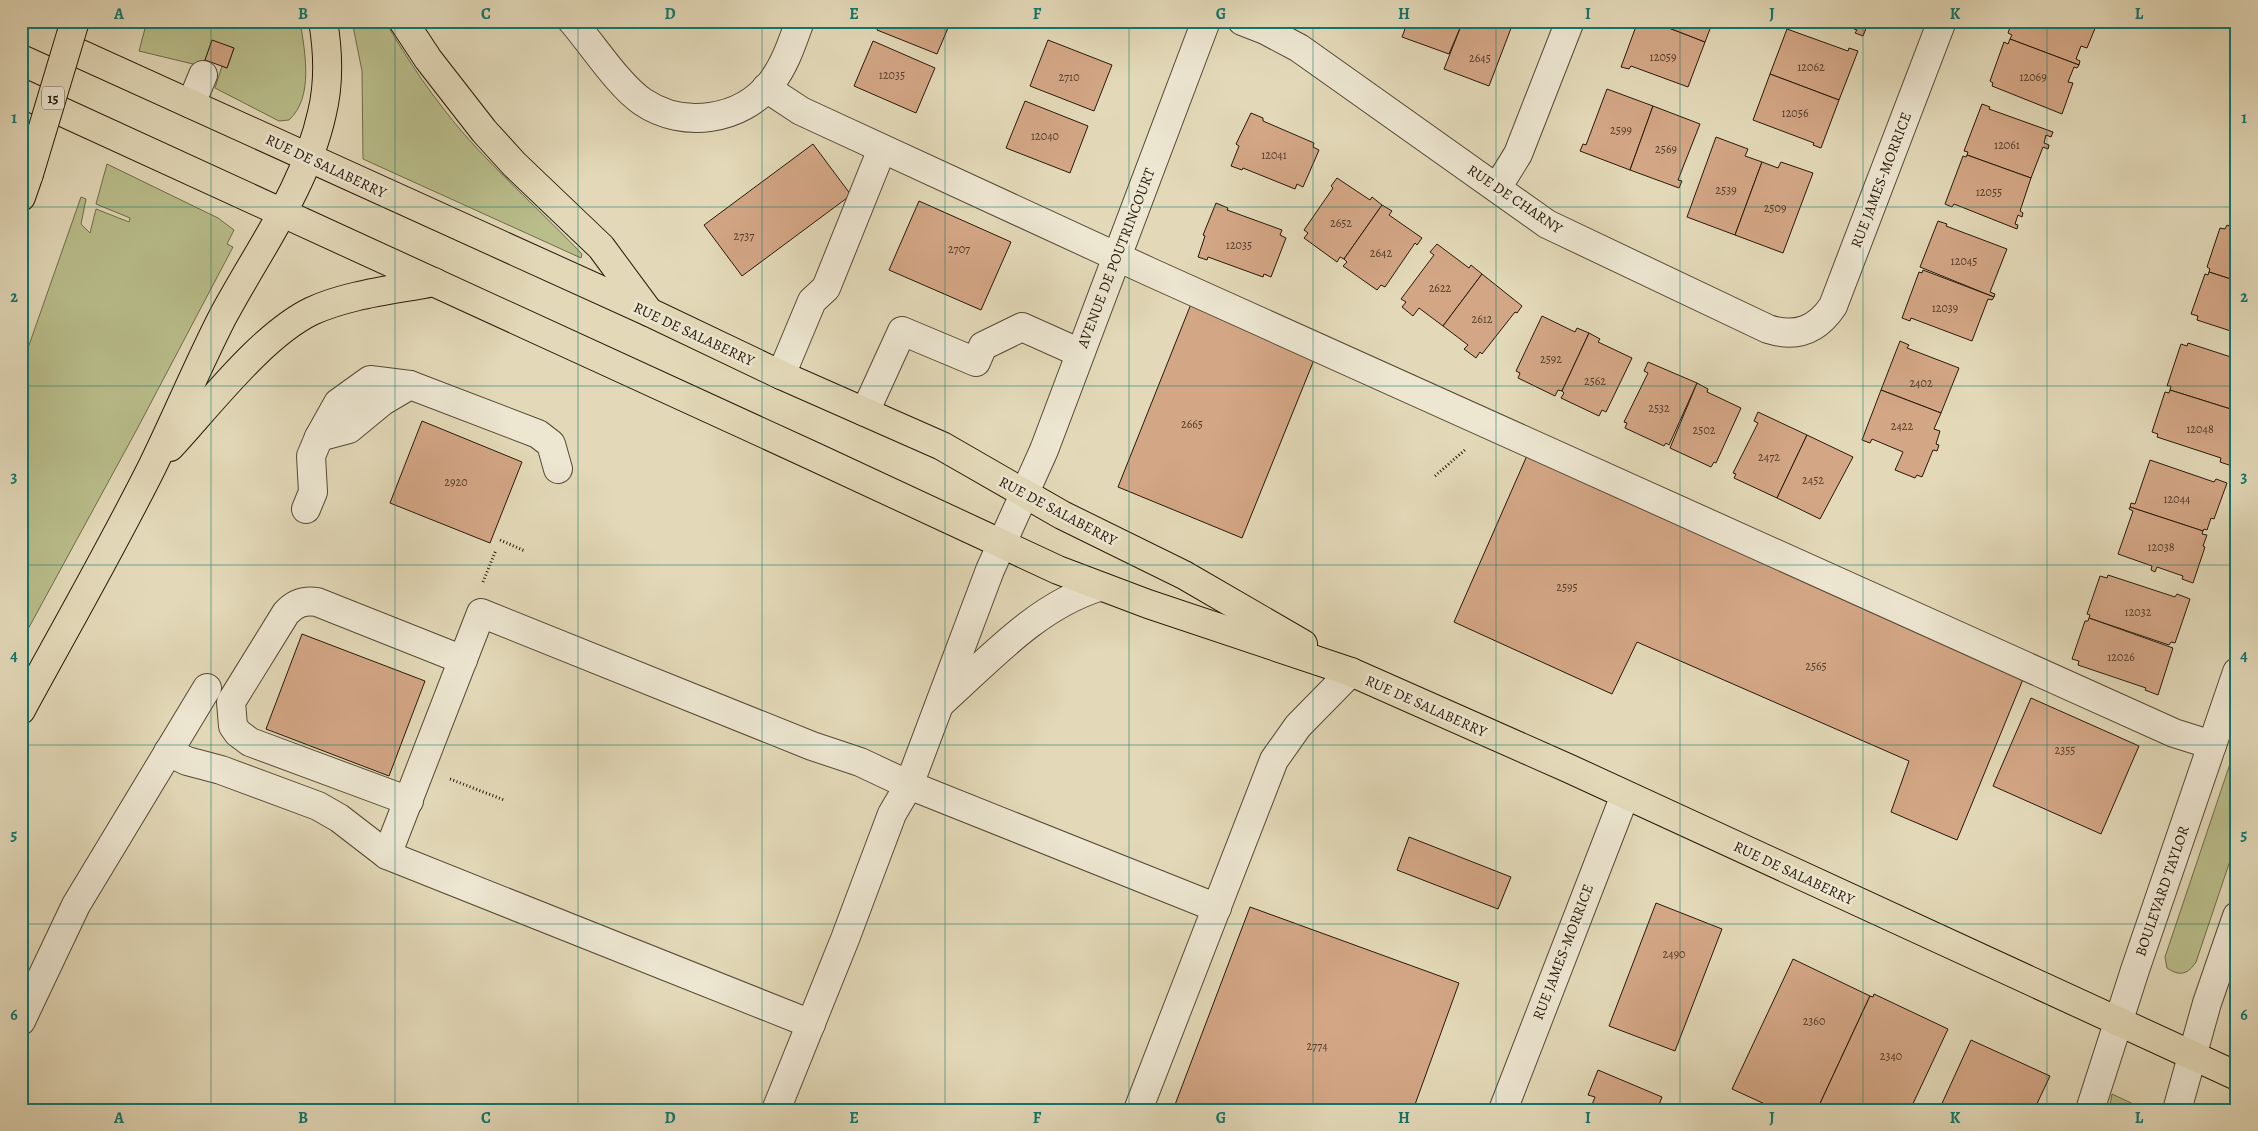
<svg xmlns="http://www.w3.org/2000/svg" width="2258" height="1131" viewBox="0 0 2258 1131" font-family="Alegreya,serif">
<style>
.green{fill:#b9be8b;stroke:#706c4a}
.building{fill:#d3a685;stroke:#281909}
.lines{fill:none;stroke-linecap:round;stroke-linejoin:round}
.minor-casing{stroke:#574935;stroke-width:30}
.major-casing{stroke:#281909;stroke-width:30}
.highway-casing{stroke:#281909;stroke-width:30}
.path{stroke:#281909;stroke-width:3;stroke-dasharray:1 2.5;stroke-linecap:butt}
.minor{stroke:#ede6d1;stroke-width:28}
.major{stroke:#e3d9b8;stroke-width:28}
.highway{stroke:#e3d9b8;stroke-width:28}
.highway-bridge-casing{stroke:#281909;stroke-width:30;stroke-linecap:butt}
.highway-bridge{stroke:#e3d9b8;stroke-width:28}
.grid{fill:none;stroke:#0f766e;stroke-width:1;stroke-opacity:0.55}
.labels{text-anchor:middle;stroke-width:5;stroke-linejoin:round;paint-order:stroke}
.number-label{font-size:12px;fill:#533c28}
.shield{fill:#ede6d1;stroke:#635645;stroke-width:1}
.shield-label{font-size:14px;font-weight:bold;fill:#281909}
.street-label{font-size:15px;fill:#281909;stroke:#ede6d1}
.neatline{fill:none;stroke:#0f766e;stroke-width:2}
.grid-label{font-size:16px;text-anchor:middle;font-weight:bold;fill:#0f766e}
</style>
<rect width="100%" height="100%" fill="#e3d9b8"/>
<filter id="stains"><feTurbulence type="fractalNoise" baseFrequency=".004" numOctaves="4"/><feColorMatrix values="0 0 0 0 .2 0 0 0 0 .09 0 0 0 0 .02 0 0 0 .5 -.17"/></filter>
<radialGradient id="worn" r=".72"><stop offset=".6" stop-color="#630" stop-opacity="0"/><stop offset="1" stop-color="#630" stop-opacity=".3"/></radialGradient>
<g class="green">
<path d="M147,21h153c5,31 14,76 -11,99l-10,1 -64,-33 7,-22 5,2 7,-20 -22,-7 -7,19 -8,5 -58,-14z"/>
<path d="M352,21h33c23,40 49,78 79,113 37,42 80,80 118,120l-1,4 -218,-99 -1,-88z"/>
<polygon points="107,164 218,218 234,230 227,244 233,247 136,431 21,642 21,368 81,197 86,199 81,224 90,233 96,209 129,222 130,218 96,204"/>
<path d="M2237,743v97l-41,122c-8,12 -16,15 -29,6l-2,-11z"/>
<polygon points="2112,1094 2146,1110 2109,1110"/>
</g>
<g class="building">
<polygon points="880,21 951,21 937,54 877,30"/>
<polygon points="1408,21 1463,21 1449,54 1402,37"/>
<polygon points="1463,21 1513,23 1489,86 1444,69"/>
<polygon points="1638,21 1651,21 1705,42 1688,87 1631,66 1629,69 1621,67"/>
<polygon points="1651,21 1713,21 1705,42"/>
<polygon points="1834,21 1869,21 1863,36 1855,33 1857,30"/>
<polygon points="2012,21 2098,21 2087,48 2081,46 2076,59 2080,61 2079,65 2010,39 2012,35 2008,33"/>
<polygon points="1787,29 1848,51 1849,48 1858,51 1839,100 1770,74"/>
<polygon points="2010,39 2079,65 2077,68 2074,67 2068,82 2073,83 2062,114 1992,86 1993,83 1990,81 2004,42 2008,44"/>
<polygon points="212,40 234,48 227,68 205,60"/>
<polygon points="1048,40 1112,65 1094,111 1030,86"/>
<polygon points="873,41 935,68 916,113 854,86"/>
<polygon points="1770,74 1839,100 1821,148 1813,145 1814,143 1753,120"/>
<polygon points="1607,89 1653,106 1630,170 1580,151 1583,144 1586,145"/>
<polygon points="1025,101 1088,126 1070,173 1006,148"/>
<polygon points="1982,104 1990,107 1989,109 2053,132 2051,137 2046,135 2044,143 2049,145 2048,149 2043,147 2031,178 1967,155 1968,152 1964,151"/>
<polygon points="1653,106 1700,124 1678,180 1682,181 1679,188 1630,170"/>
<polygon points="1251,113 1263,118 1263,121 1314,143 1313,147 1319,150 1303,187 1297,184 1295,189 1243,168 1242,170 1231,166 1239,146 1236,144"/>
<polygon points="1716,137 1748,149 1745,156 1762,162 1735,235 1687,217"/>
<polygon points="813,144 851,195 742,276 704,225"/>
<polygon points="1967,155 2031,178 2020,211 2023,213 2022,217 2018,215 2015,224 2018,225 2017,229 1954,204 1952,207 1945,204 1963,156 1966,157"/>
<polygon points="1762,162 1778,168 1781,162 1813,173 1783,253 1735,235"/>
<polygon points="1337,178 1370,200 1372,197 1382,205 1344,259 1340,257 1337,262 1304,238 1308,233 1304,230 1333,188 1331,186"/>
<polygon points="919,201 1011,242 981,310 889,270"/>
<polygon points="1216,203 1228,208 1227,210 1282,230 1280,235 1286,238 1271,277 1264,274 1263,277 1208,257 1207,260 1198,257 1205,236 1203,235"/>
<polygon points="1382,205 1392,211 1389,215 1422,238 1417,245 1415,243 1385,287 1381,285 1377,290 1343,266 1347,262 1344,259"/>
<polygon points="1938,221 1947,224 1946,226 2007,249 1990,292 1995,294 1994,297 1920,267"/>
<polygon points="2227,225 2237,229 2237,281 2209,272 2210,269 2207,267 2220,228 2225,229"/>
<polygon points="1437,244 1469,268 1471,265 1482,274 1443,326 1419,308 1413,316 1402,307 1406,302 1401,299 1434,255 1430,252"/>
<polygon points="1923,270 1994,297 1992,300 1988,299 1972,341 1911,318 1910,321 1902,318 1919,272 1922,273"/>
<polygon points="2209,272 2237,281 2237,333 2197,320 2198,316 2191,314 2205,274 2208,275"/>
<polygon points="1482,274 1522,306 1517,313 1515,312 1482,354 1480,352 1476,358 1464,349 1468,345 1443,326"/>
<polygon points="1193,299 1318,350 1242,538 1118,487"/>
<polygon points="1542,316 1575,332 1577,328 1589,333 1562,391 1558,390 1555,396 1518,378 1520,373 1516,371"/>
<polygon points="1589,333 1600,339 1598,342 1632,358 1606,412 1602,410 1599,416 1561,398 1564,393 1562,391"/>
<polygon points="1900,341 1909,345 1907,348 1959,368 1941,413 1881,390"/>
<polygon points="2188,343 2237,359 2237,411 2170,390 2171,386 2167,386 2181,344 2187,346"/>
<polygon points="1648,362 1697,383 1669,445 1666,443 1664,446 1625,428 1627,423 1624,422 1648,373 1644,371"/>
<polygon points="1697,383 1708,389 1707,392 1741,408 1716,463 1714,462 1711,467 1670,448"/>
<polygon points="1881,390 1941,413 1934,429 1940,431 1936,444 1939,445 1937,451 1933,450 1922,477 1917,475 1915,478 1895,470 1903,452 1872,439 1870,443 1862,440"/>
<polygon points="2170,390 2237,411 2237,453 2232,466 2220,462 2221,458 2157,437 2158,434 2152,432 2165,392 2169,393"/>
<polygon points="1758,412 1807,435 1777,498 1734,478 1736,474 1733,473 1758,423 1754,421"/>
<polygon points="422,421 522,462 490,543 390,503"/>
<polygon points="1807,435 1853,457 1820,519 1777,498"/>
<polygon points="1529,451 2026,672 1957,840 1891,812 1909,761 1637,642 1612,694 1454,622"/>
<polygon points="2150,460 2214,482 2216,479 2227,483 2214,519 2211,518 2207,530 2204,529 2203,531 2130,507 2131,503 2135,504"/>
<polygon points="2130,507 2203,531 2202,534 2207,535 2203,546 2205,547 2193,583 2182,579 2183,576 2157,567 2155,572 2151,570 2152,566 2118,554 2133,511 2129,509"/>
<polygon points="2108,575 2175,597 2177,594 2190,599 2175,643 2171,642 2169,645 2089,618 2090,615 2087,614 2100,576 2107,578"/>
<polygon points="2089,618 2173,648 2158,695 2145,690 2146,688 2078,665 2079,661 2072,659 2085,621 2088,621"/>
<polygon points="302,634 425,681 389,776 266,729"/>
<polygon points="2031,698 2139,746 2101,834 1993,786"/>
<polygon points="1409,837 1511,877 1498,909 1397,870"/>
<polygon points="1656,903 1722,929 1675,1051 1609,1026"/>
<polygon points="1250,907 1459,983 1413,1110 1173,1110"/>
<polygon points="1793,959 1870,996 1817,1110 1778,1110 1732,1089"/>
<polygon points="1874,994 1948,1029 1910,1110 1817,1110 1870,996 1873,997"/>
<polygon points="1971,1040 2050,1076 2034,1110 1939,1110"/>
<polygon points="1598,1070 1662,1097 1657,1110 1590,1110 1595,1097 1588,1095"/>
</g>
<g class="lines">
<defs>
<g id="minor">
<path d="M572,21c20,23 47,65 71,81 40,27 98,19 128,-19 14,-18 21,-40 29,-62"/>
<path d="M1242,21l23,9 34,18 248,176 221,105c28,9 49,1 65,-23l109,-285"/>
<polyline points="766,88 801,111 1150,272 2174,733 2212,745"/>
<polyline points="191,104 203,75"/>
<polyline points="1497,188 1518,154 1570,21"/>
<polyline points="781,375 812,301 826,288 882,149"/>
<polyline points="865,412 902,331 976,362 983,346 1022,327 1080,353"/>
<polyline points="319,437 349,429 383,401 410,385"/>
<polyline points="306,509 313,492 311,456 319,437 338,403 370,380 410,385 538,434 551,444 558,469"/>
<path d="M942,702c48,-43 95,-96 157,-115"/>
<polyline points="168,752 187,761 221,770 318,806 339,818 387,855 811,1024"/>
<path d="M409,801l-159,-59 -12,-9 -5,-7 -2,-24 55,-89c9,-10 18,-13 31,-11l146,58"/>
<polyline points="387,855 481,613 812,746 860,762 909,785 1217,908"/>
<polyline points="21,1021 76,905 207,688"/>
<polyline points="776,1110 845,939 892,814 909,785 990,570 1044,450 1206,21"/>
<polyline points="1138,1110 1274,760 1298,726 1351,672"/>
<polyline points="1503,1110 1625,795"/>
<polyline points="2090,1110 2135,970 2237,672"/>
<polyline points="2177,1110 2207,1003 2237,916"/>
</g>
<g id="major">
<polyline points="21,27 649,312 781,375 942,446 1062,515 1184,575 1303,644"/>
<polyline points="21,93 815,457 1058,570 1148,604 1351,672 1570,769 2237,1076"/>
</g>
<g id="highway">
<polyline points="403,21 428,59 484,131 514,164 601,247 649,312"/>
<polyline points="21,197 29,174"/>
<path d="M170,447c39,-42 92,-112 142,-136 37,-17 82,-21 122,-29"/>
<path d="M21,710c44,-81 90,-161 131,-243 24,-49 45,-100 70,-149 35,-66 84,-131 100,-205 7,-29 6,-63 1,-92"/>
</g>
</defs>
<use href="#minor" class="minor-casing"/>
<use href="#major" class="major-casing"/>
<use href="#highway" class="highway-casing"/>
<g class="path">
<polyline points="1435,476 1466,449"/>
<polyline points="500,540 525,551"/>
<polyline points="483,582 496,550"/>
<polyline points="450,779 504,800"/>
</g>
<use href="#minor" class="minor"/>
<use href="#major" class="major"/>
<use href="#highway" class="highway"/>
<defs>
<polyline id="highway-bridge" points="29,174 75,21"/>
</defs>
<use href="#highway-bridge" class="highway-bridge-casing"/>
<use href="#highway-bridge" class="highway-bridge"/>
</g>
<path class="grid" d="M211,21v1089M395,21v1089M578,21v1089M762,21v1089M945,21v1089M1129,21v1089M1313,21v1089M1496,21v1089M1680,21v1089M1863,21v1089M2047,21v1089M21,207h2216M21,386h2216M21,565h2216M21,745h2216M21,924h2216"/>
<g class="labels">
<g class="number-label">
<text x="1663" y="61">12059</text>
<text x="1480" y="62">2645</text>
<text x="1811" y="71">12062</text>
<text x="892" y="79">12035</text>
<text x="1069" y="81">2710</text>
<text x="2033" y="81">12069</text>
<text x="1795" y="117">12056</text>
<text x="1621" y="134">2599</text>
<text x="1045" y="140">12040</text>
<text x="2007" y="149">12061</text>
<text x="1666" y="153">2569</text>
<text x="1274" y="159">12041</text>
<text x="1726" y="194">2539</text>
<text x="1989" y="196">12055</text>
<text x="1775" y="212">2509</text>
<text x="1341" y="227">2652</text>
<text x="744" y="240">2737</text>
<text x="1239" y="249">12035</text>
<text x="959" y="253">2707</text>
<text x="1381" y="257">2642</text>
<text x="1964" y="265">12045</text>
<text x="1440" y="292">2622</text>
<text x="1945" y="312">12039</text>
<text x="1482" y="323">2612</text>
<text x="1551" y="363">2592</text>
<text x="1595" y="385">2562</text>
<text x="1921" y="387">2402</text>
<text x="1659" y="412">2532</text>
<text x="1192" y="428">2665</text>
<text x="1902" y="430">2422</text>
<text x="2200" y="433">12048</text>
<text x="1704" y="434">2502</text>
<text x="1769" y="461">2472</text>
<text x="1813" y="484">2452</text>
<text x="456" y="486">2920</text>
<text x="2177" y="503">12044</text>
<text x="2161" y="551">12038</text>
<text x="1567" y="591">2595</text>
<text x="2138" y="616">12032</text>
<text x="2121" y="661">12026</text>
<text x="1816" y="670">2565</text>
<text x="2065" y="754">2355</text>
<text x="1674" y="958">2490</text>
<text x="1814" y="1025">2360</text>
<text x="1317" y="1050">2774</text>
<text x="1891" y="1060">2340</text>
</g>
<rect class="shield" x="42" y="86.5" width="22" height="23" rx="4"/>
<g class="shield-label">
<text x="53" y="103">15</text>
</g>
<g class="street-label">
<text transform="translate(326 166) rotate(25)" y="5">RUE DE SALABERRY</text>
<text transform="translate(1881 180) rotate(-69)" y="5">RUE JAMES-MORRICE</text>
<text transform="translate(1515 199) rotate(34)" y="5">RUE DE CHARNY</text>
<text transform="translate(1116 258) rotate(-69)" y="5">AVENUE DE POUTRINCOURT</text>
<text transform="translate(694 334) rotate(25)" y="5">RUE DE SALABERRY</text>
<text transform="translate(1058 511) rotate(28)" y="5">RUE DE SALABERRY</text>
<text transform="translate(1426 706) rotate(24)" y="5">RUE DE SALABERRY</text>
<text transform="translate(1794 873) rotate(25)" y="5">RUE DE SALABERRY</text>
<text transform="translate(2162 891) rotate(-71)" y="5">BOULEVARD TAYLOR</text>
<text transform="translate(1563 952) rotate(-69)" y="5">RUE JAMES-MORRICE</text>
</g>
</g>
<rect width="2258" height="1131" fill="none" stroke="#e3d9b8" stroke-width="55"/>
<rect x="28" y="28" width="2202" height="1076" class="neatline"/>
<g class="grid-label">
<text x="119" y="19">A</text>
<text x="303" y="19">B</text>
<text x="486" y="19">C</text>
<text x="670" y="19">D</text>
<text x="854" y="19">E</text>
<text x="1037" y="19">F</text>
<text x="1221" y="19">G</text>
<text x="1404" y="19">H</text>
<text x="1588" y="19">I</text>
<text x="1772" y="19">J</text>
<text x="1955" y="19">K</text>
<text x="2139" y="19">L</text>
<text x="14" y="123">1</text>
<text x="2244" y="123">1</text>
<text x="14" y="302">2</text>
<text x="2244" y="302">2</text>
<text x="14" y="482">3</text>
<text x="2244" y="482">3</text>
<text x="14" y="661">4</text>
<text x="2244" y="661">4</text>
<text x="14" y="840">5</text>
<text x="2244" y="840">5</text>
<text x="14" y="1020">6</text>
<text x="2244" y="1020">6</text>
<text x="119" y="1123">A</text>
<text x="303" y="1123">B</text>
<text x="486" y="1123">C</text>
<text x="670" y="1123">D</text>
<text x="854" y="1123">E</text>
<text x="1037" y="1123">F</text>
<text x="1221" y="1123">G</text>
<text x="1404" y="1123">H</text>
<text x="1588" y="1123">I</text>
<text x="1772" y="1123">J</text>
<text x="1955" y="1123">K</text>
<text x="2139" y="1123">L</text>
</g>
<rect width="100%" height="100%" filter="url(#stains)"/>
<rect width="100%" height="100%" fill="url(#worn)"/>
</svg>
